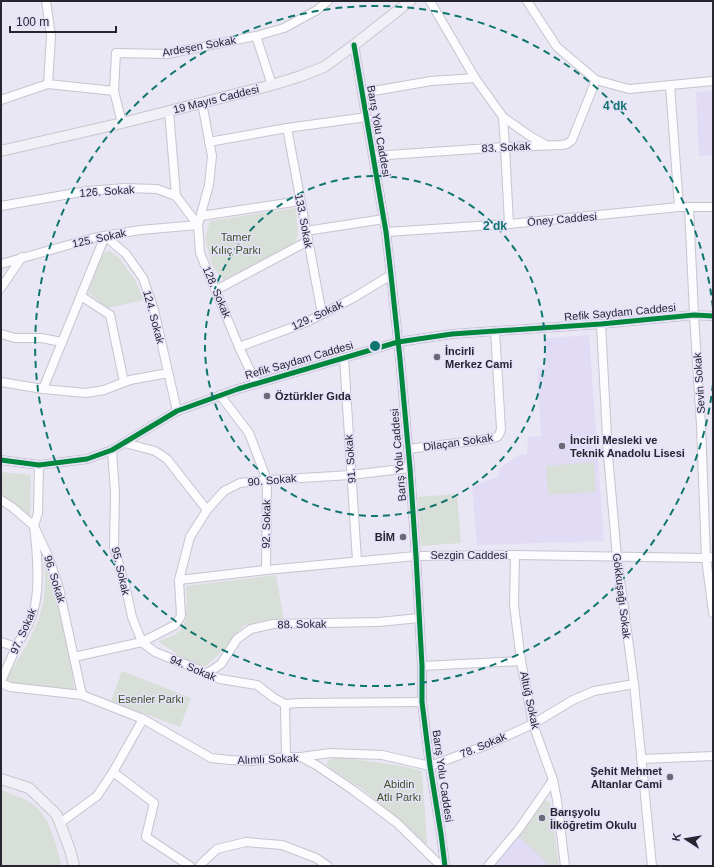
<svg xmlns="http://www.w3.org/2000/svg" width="714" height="867" viewBox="0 0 714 867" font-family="Helvetica,sans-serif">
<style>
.built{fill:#e1dbf6}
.green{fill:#d8ded8}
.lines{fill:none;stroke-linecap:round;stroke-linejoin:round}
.minor-casing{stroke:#c6c4cf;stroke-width:10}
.major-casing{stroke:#c8c6ce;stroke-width:12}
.minor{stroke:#fcfbfd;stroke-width:8}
.major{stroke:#f1f0f7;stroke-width:10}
.cycleway-casing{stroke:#e6e1fa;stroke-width:8}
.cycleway{stroke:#00873e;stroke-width:5}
.ring{fill:none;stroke:#0f766e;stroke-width:2;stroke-dasharray:7 5}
.poi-dot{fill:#6b6975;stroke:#e6e1fa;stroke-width:1.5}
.labels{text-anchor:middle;stroke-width:3;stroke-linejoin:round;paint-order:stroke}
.street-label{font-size:11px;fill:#272530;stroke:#e6e1fa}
.park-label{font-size:11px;fill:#3b5423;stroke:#e6e1fa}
.poi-label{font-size:11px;font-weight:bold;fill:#272530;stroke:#e6e1fa;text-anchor:start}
.centre{fill:#0f766e;stroke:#e6e1fa;stroke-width:2}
.ring-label{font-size:12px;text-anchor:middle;font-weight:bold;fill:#0f766e;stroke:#e6e1fa;stroke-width:3;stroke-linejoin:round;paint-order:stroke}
</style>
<rect width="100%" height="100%" fill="#eae7f4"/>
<g class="built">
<polygon points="713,90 713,155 699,156 696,92"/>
<polygon points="589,335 604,541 477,545 472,486 498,477 499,469 519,455 527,454 528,437 541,436 537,368 546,367 543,339"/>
<polygon points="543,800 550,802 559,866 494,866 519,837"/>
</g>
<g class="green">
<polygon points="296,208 298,236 293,245 223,280 212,265 205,239 210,221"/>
<polygon points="110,251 120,259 135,280 144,300 108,308 88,293 99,261 105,252"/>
<polygon points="594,462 596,492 548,495 546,466"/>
<polygon points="1,472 31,475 30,527 1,504"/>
<polygon points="457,494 461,543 421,546 418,497"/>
<path d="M44,562h1c12,42 26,84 29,127 -19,-1 -52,-1 -68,-9 12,-21 29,-46 35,-69 5,-15 4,-32 3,-49z"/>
<path d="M276,575l8,46h-23l-17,5 -10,10 -10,14 -18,16 -16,-3 -32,-22c5,-2 13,-4 18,-7 14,-11 10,-32 10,-48z"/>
<polygon points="122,671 191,698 180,727 111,701"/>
<polygon points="337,757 396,765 420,770 422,772 427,843 424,845 398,819 361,788 328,767 327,764 328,760"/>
<path d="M1,790c9,4 20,7 29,12 20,12 26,44 32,64h-61z"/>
<polygon points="543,800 550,802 559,866 549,866 547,863 519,837"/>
</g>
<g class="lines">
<defs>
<g id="minor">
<polyline points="46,1 51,36 48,84"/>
<polyline points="430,1 475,78 503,117 505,147 509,224"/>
<polyline points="527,1 557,47 596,80 629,89 713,81"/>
<polyline points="256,36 272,85"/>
<polyline points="354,45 386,232 391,275 400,359 410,468 416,556 422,666 422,702 430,766 441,834 445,866"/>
<polyline points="670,85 679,207"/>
<polyline points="362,93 431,81 475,78"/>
<polyline points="1,100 48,84 114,91"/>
<polyline points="202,103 212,156 209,185 198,225 200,253 239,347 256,383"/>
<polyline points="169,111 176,196"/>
<polyline points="503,117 530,136 546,145"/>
<polyline points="122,123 114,91 116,53 167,54 256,36 284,28 317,10 328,1"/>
<polyline points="287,128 322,314"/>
<polyline points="209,142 287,128 367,117"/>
<polyline points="373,156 505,147 561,145 567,144 572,140 596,80"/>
<polyline points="1,206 87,191 125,188 157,189 176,196 198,225"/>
<polyline points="689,207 694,315 701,425 706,558 713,613"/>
<polyline points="201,216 300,201"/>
<polyline points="306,231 384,219"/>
<polyline points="386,232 509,224 679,207 713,207"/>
<polyline points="1,264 93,238 140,230 198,225"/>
<polyline points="1,288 22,257"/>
<polyline points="216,290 308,241"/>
<polyline points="81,296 110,315 124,382"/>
<polyline points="601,324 608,455 617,557 634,684 652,866"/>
<polyline points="1,334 15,338 41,338 62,342"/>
<polyline points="239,347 307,322 353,298 391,275"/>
<polyline points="344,358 357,561"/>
<polyline points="1,382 43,389 86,393 104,390 130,380 168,373"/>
<polyline points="43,389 105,236 126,254 143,278 154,310 177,411"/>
<polyline points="220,395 249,433 267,480 266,570"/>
<polyline points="125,443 155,451 167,459 207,510"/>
<path d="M408,449l81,-10c8,-2 10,-1 12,-10l-6,-98"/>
<polyline points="112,450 115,493 114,547 126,589 132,617 142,642 155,652 187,665 220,679 257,685 274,698 285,704 286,757"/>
<polyline points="1,460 39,465 87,459 112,450 177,411 238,389 398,342 452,334 601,324 694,315 713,316"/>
<polyline points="39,465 38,513 34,526 48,556 59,588 82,695"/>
<path d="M1,500l11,7 22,19c3,25 6,55 1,79 -3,16 -12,29 -19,42 -5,12 -10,23 -15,34"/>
<polyline points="515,555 514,605 521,661 533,724 553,780 557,800 565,866"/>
<polyline points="179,580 266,570 416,556 515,555 706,558 713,557"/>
<polyline points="1,642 16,647"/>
<polyline points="74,657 142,642 175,625 181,616 179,580 190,537 207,510 224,491 240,483 267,480 351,475 410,468"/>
<polyline points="422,666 521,661"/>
<polyline points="206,674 221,664 237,639 251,629 273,624 379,622 419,618"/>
<polyline points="1,683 10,687 82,695 143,719 211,758 230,760 252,761 286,757 301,757 316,765 353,790 397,823 441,866"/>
<polyline points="285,704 300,703 422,702"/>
<polyline points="301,757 330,753 382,755 430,766 487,745 533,724 573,700 594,691 634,684"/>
<polyline points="641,759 713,756"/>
<polyline points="113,772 154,803 146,837 190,866"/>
<polyline points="60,823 97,796 113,772 143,719"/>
<polyline points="200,866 202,863 217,849 246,842 282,845 316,858 328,866"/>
<polyline points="488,866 519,829 553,780"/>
</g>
<g id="major">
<polyline points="1,151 122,123 272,85 301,76 324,67 354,45 410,1"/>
<polyline points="1,779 29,788 56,814 60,823 70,850 74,866"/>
</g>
</defs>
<use href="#minor" class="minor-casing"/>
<use href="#major" class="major-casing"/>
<use href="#minor" class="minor"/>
<use href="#major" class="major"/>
<defs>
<g id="cycleway">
<polyline points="354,45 386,232 391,275 400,359 410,468 416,556 422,666 422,702 430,766 441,834 445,866"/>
<polyline points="1,460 39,465 87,459 112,450 177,411 238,389 398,342 452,334 601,324 694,315 713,316"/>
</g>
</defs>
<use href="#cycleway" class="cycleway-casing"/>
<use href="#cycleway" class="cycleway"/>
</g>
<g class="ring">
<circle cx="375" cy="346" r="170"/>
<path d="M713 384A340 340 0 1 1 713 308"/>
</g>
<g class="poi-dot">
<circle cx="437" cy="357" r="4"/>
<circle cx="267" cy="396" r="4"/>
<circle cx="562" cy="446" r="4"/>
<circle cx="403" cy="537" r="4"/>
<circle cx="670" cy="777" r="4"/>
<circle cx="542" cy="818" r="4"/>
</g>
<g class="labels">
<g class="street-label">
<text transform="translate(199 46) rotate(-10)" y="4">Ardeşen Sokak</text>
<text transform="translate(216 99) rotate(-14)" y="4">19 Mayıs Caddesi</text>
<text transform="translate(379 131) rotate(80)" y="4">Barış Yolu Caddesi</text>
<text transform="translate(506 147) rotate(-3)" y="4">83. Sokak</text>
<text transform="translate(107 191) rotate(-4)" y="4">126. Sokak</text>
<text transform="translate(562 219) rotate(-5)" y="4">Öney Caddesi</text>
<text transform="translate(304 221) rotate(79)" y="4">133. Sokak</text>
<text transform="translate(99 238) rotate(-12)" y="4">125. Sokak</text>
<text transform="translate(217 292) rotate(67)" y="4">128. Sokak</text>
<text transform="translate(620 312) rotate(-5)" y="4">Refik Saydam Caddesi</text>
<text transform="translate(317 315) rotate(-25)" y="4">129. Sokak</text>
<text transform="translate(154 317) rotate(75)" y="4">124. Sokak</text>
<text transform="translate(299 360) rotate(-16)" y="4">Refik Saydam Caddesi</text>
<text transform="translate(699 383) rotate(-94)" y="4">Sevin Sokak</text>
<text transform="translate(458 442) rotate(-8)" y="4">Dilaçan Sokak</text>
<text transform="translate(398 455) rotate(-95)" y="4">Barış Yolu Caddesi</text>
<text transform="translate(350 459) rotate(-94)" y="4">91. Sokak</text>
<text transform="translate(272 480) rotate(-5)" y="4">90. Sokak</text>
<text transform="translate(266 524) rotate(-89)" y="4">92. Sokak</text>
<text x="469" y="559">Sezgin Caddesi</text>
<text transform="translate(121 571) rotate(77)" y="4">95. Sokak</text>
<text transform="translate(55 579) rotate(73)" y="4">96. Sokak</text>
<text transform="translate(622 596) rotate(83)" y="4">Gökkuşağı Sokak</text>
<text transform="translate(302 624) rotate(-1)" y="4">88. Sokak</text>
<text transform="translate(23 631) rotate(-66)" y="4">97. Sokak</text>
<text transform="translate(193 668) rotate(23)" y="4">94. Sokak</text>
<text transform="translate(530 700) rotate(78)" y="4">Altuğ Sokak</text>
<text transform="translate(483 745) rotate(-23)" y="4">78. Sokak</text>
<text transform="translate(268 759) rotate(-2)" y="4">Alımlı Sokak</text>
<text transform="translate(443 776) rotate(82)" y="4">Barış Yolu Caddesi</text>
</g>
<g class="park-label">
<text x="236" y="241">Tamer<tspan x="236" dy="13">Kılıç Parkı</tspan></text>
<text x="151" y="703">Esenler Parkı</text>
<text x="399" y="788">Abidin<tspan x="399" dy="13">Atlı Parkı</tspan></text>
</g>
<g class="poi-label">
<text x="445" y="355">İncirli<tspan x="445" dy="13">Merkez Cami</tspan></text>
<text x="275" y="400">Öztürkler Gıda</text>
<text x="570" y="444">İncirli Mesleki ve<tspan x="570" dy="13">Teknik Anadolu Lisesi</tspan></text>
<text x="395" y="541" text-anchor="end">BİM</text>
<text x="662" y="775" text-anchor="end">Şehit Mehmet<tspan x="662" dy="13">Altanlar Cami</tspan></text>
<text x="550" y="816">Barışyolu<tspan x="550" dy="13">İlköğretim Okulu</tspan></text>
</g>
</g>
<circle cx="375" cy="346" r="6" class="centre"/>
<g class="ring-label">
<text x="615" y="110">4 dk</text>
<text x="495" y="230">2 dk</text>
</g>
<rect width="714" height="867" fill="none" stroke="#272530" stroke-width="4"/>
<g transform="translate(686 839) rotate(282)" stroke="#e6e1fa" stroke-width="3" paint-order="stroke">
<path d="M0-3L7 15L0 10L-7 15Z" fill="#272530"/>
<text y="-6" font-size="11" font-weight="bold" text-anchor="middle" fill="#272530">K</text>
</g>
<path d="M10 26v6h106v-6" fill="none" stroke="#272530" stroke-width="2"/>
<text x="16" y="26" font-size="12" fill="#272530" stroke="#e6e1fa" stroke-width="3" paint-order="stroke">100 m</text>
</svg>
